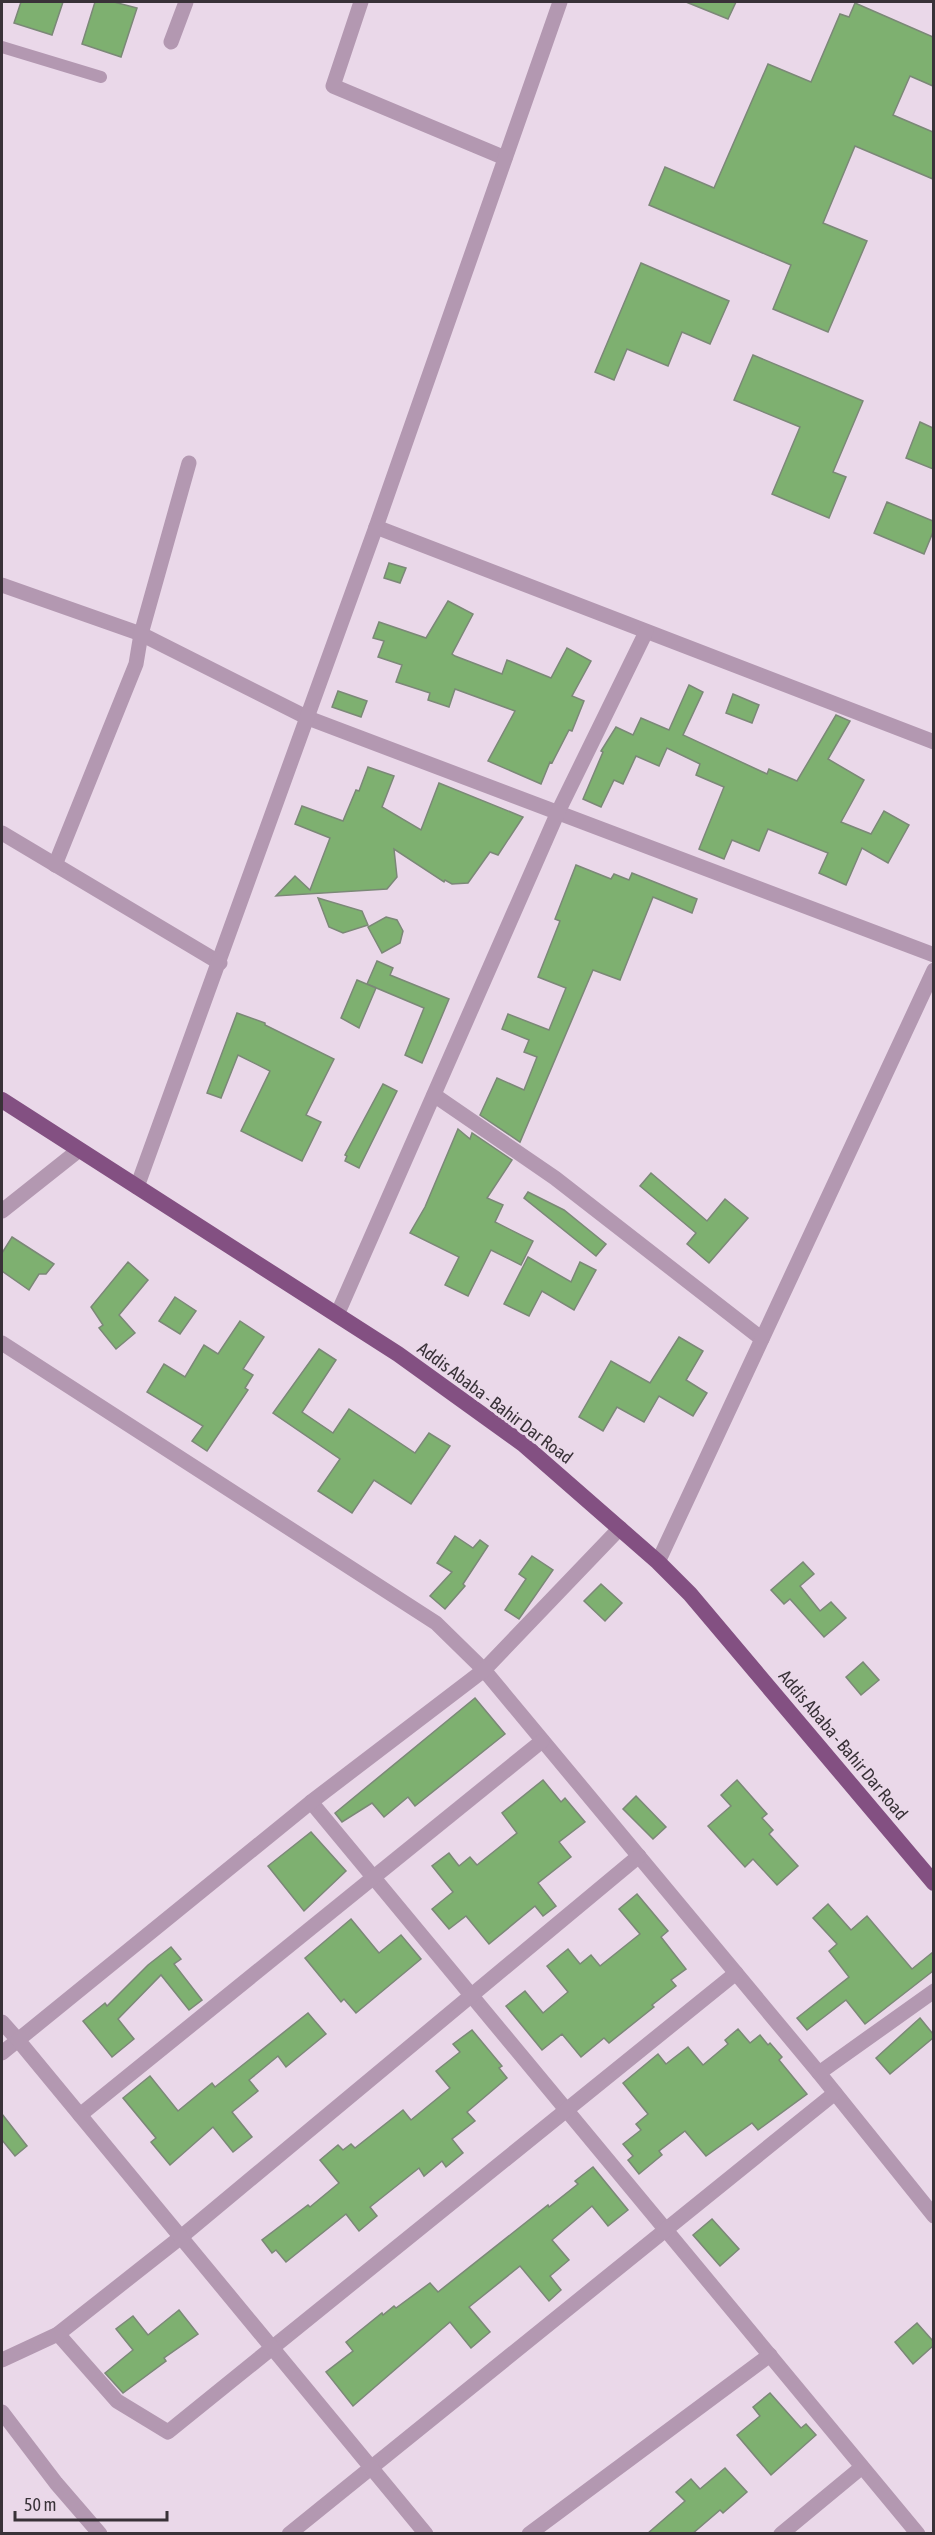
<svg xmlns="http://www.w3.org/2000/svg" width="935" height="2535" viewBox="0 0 935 2535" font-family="'Asap Condensed',sans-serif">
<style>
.building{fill:#7eb070;stroke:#7b8877;stroke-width:1.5}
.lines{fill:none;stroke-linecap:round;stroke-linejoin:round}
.service{stroke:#b398b1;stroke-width:12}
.minor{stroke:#b398b1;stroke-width:15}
.trunk{stroke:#835082;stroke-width:16}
.labels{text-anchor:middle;stroke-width:6;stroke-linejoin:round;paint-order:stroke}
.street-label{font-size:18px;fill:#393238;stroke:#ead8e9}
</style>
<rect width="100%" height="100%" fill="#ead8e9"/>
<g class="building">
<polygon points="21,2 63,2 52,35 14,23"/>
<polygon points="95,2 114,2 137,8 121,57 82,44"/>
<polygon points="686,2 736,2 728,19"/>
<polygon points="855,3 933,37 933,86 910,76 893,115 933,132 933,179 855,146 823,223 867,241 828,332 773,309 791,265 649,205 665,167 714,188 768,64 811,82 840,14 849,17"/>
<polygon points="641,263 729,301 710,344 682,332 668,366 627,349 614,380 595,372"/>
<polygon points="753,355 863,401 833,472 846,477 829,518 772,494 800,427 734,400"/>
<polygon points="920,422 933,428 933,469 906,458"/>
<polygon points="887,502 933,521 933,532 924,554 874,533"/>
<polygon points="389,563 406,568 400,583 384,578"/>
<polygon points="448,601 473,614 452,654 455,656 502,674 507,660 551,678 567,648 591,661 572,696 584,701 572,731 569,730 552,763 550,762 541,784 488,761 515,711 455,689 449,707 428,700 430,693 396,682 402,665 378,657 384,641 373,638 379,622 426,638"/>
<polygon points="689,685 703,692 683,735 767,774 769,769 797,781 836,715 850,721 828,759 864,780 841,822 871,834 884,811 909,825 888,863 862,848 846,885 819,873 828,853 768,829 759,851 732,840 724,859 699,849 724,787 696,775 700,764 667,748 659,766 636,756 623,784 614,780 601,807 583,799 603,752 601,751 616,727 633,735 641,718 669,730"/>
<polygon points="338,691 367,701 361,717 332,707"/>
<polygon points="733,694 759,705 752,723 726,713"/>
<polygon points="368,767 394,776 382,807 421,830 439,783 523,817 498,855 490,852 468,883 452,884 445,880 444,882 394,849 397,877 387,889 276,896 295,876 310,890 330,838 295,824 302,806 343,821 356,790 359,791"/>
<polygon points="576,865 611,879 614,874 629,880 632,873 697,899 692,913 653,897 620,980 593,970 520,1142 480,1115 497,1078 524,1090 537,1057 524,1052 529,1040 502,1029 508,1014 549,1030 566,988 538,977 560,921 555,919"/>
<polygon points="318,898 362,911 368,925 343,933 329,927"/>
<polygon points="386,917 397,920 403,931 400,943 382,953 368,927"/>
<polygon points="377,961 393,968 390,975 449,999 422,1063 405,1055 424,1008 367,984"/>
<polygon points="357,980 376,988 359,1028 341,1018"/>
<polygon points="237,1013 265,1023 265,1025 334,1059 306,1115 321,1122 302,1161 241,1131 270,1071 238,1055 221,1098 207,1093"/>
<polygon points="383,1084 397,1091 359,1168 345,1161 347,1156 345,1155"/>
<polygon points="458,1129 470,1139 472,1133 512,1160 487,1198 503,1205 495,1222 533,1241 521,1265 491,1250 468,1296 445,1285 459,1257 410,1233 425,1207"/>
<polygon points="651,1173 707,1221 725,1199 748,1218 709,1263 687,1244 696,1233 640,1186"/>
<polygon points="528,1192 564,1210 606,1244 596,1256 524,1198"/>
<polygon points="12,1237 54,1264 46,1274 39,1274 29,1290 2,1271 2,1253"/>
<polygon points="528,1257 571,1282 580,1262 596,1270 574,1310 542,1291 529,1316 504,1304"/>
<polygon points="128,1262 148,1280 119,1315 135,1333 116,1349 99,1328 103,1325 91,1307"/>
<polygon points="175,1297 196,1311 180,1334 159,1321"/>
<polygon points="240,1321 264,1337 243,1369 253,1375 245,1388 248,1390 207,1451 192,1441 203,1426 147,1392 164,1364 185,1377 204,1345 218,1354"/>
<polygon points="679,1337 703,1351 686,1380 707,1393 693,1416 659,1396 644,1422 617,1407 603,1431 579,1417 611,1361 650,1383"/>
<polygon points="319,1349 336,1360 302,1412 333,1433 349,1409 415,1453 429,1433 450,1446 411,1504 374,1480 352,1513 318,1491 340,1459 273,1413"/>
<polygon points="455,1536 473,1548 480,1540 488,1546 463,1584 465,1586 445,1609 430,1596 452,1572 437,1563"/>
<polygon points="532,1556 553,1570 519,1619 505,1610 526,1579 519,1574"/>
<polygon points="803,1562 814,1574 800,1586 820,1611 831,1602 846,1618 824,1637 790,1599 784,1604 771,1590"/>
<polygon points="601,1584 622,1603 605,1621 584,1601"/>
<polygon points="863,1662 879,1680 861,1695 846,1677"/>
<polygon points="475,1698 505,1734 415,1806 408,1797 384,1817 372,1803 342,1822 335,1813"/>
<polygon points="543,1780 561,1802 565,1798 585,1822 559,1842 571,1857 538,1883 556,1906 543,1916 535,1906 489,1944 466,1916 449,1929 432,1909 453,1892 432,1866 449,1853 459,1866 470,1857 477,1865 517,1833 502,1813"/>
<polygon points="737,1780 767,1814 762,1818 773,1830 769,1834 798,1866 777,1885 753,1859 745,1867 708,1826 731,1806 721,1795"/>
<polygon points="636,1796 666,1827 653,1839 623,1809"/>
<polygon points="311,1832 346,1871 304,1911 268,1866"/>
<polygon points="637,1894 668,1931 661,1937 686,1969 671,1980 676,1986 652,2005 654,2007 609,2043 604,2038 581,2057 562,2034 542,2050 506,2006 525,1991 543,2013 568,1992 547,1966 568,1949 580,1964 591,1955 600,1966 640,1934 619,1909"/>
<polygon points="828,1904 851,1930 867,1916 912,1969 933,1952 933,1971 865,2024 846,2000 807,2030 797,2018 849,1977 829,1951 837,1944 813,1918"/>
<polygon points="351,1919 379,1953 401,1935 421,1959 356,2013 344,1999 341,2002 305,1958"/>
<polygon points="171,1947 181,1959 174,1964 202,2000 189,2010 161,1975 118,2019 134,2039 112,2057 83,2021 105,2003 107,2006 148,1965"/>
<polygon points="308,2013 326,2034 286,2067 278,2056 249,2080 258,2091 232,2112 252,2137 233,2152 213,2127 170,2165 151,2142 156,2138 123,2098 150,2076 178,2111 212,2083 215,2087"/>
<polygon points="920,2018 933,2034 933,2038 890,2074 876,2058"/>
<polygon points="738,2029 750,2043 760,2035 768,2045 770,2043 782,2057 779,2060 807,2094 758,2130 752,2123 706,2156 685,2131 659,2151 662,2155 639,2174 628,2160 633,2156 623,2144 641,2130 636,2124 648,2114 623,2083 658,2054 666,2064 688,2047 703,2065 728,2044 725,2040"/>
<polygon points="472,2030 502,2066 499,2068 507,2078 467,2112 475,2121 452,2139 463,2153 446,2167 442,2161 424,2176 419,2168 370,2207 377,2216 359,2231 346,2214 286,2262 276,2250 272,2253 262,2240 308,2205 310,2207 339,2183 320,2160 338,2145 343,2150 351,2144 355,2148 403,2110 411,2120 450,2088 436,2071 460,2052 453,2044"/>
<polygon points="2,2114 27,2146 15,2156 2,2140"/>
<polygon points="593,2167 628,2210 608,2226 592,2206 552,2240 569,2260 550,2276 561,2290 549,2301 520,2266 469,2307 490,2332 471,2348 450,2322 353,2406 326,2372 353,2351 346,2342 382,2313 383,2315 394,2306 396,2308 430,2283 438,2292 548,2205 549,2207 578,2184 575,2181"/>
<polygon points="712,2219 739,2249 720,2266 693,2235"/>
<polygon points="179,2310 198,2334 164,2358 166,2361 123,2393 105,2373 133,2350 116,2329 133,2316 148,2335"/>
<polygon points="917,2323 933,2341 933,2346 913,2364 895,2342"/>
<polygon points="770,2393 801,2428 806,2424 816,2435 771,2475 737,2435 760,2416 753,2407"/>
<polygon points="725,2468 747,2492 723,2513 720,2510 692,2534 647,2534 685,2501 676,2492 691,2479 700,2489"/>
</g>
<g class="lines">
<polyline class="service" points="2,47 101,77"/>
<g class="minor">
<polyline points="361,2 333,86 505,158"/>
<polyline points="171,42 186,2"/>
<polyline points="376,527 934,742"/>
<polyline points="2,585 141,634 308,718 934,955"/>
<polyline points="2,833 220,963"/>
<polyline points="55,865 136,664 141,634 189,463"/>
<polyline points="434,1095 555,1178 762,1339"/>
<polyline points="137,1187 376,527 560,2"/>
<polyline points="2,1211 79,1150"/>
<polyline points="337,1315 558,812 646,632"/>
<polyline points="2,1343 436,1623 484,1670 819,2073 934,2216"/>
<polyline points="658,1562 934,970"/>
<polyline points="311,1802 918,2534"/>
<polyline points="2,2022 18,2040 2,2053"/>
<polyline points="819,2073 934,1991"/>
<polyline points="80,2115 542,1741"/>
<polyline points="58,2334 117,2401 168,2432 736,1973"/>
<polyline points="2,2360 58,2334 181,2237 639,1856"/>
<polyline points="2,2412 56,2483 100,2534"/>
<polyline points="289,2534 835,2093"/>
<polyline points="426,2534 18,2040 311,1802 484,1670 620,1528"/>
<polyline points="529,2534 770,2355"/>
<polyline points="781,2534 862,2467"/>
</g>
<polyline class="trunk" points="2,1100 398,1354 523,1444 658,1562 690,1594 934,1883"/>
</g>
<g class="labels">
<g class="street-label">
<text transform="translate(495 1403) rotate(37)" y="6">Addis Ababa - Bahir Dar Road</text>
<text transform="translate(843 1745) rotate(50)" y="6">Addis Ababa - Bahir Dar Road</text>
</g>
</g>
<rect width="935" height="2535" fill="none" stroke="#393238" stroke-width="6"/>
<path d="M15 2511v9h152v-9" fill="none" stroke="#393238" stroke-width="3"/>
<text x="24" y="2511" font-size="18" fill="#393238" stroke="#ead8e9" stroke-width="4.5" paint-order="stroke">50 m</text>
</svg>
